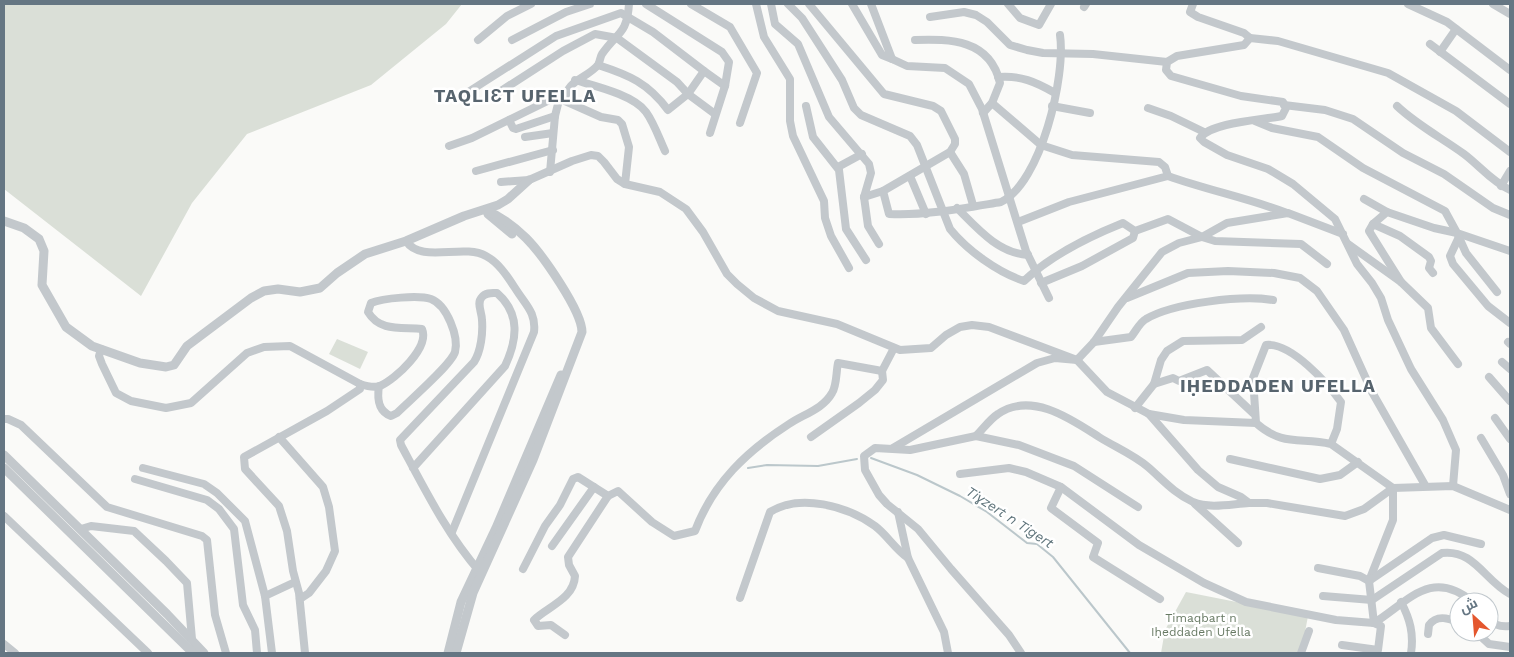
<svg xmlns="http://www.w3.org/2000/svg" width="1514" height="657" viewBox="0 0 1514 657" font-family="'Work Sans',Cairo,sans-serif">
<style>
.green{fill:#dadfd7}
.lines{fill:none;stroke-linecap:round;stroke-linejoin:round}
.stream{stroke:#bbc7cb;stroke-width:2}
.minor{stroke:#c3c8cc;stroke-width:8}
.tertiary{stroke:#c3c8cc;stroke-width:9}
.labels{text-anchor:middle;stroke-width:5;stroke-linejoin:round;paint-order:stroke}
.park-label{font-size:12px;fill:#687a64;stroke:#fff}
.water-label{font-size:14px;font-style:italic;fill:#60757c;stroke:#fff}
.district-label{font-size:18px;font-weight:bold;letter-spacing:1px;fill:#57646e;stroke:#fff}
</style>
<rect width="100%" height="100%" fill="#fafaf8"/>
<g class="green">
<polygon points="4,4 462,4 446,24 371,85 247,134 192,203 141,296 4,189"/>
<polygon points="337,339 368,352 360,369 329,354"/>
<polygon points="1186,592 1308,616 1301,653 1161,653 1165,630"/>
</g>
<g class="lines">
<g class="stream">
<polyline points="871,458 917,475 960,496 987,512 1027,543 1037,544 1053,557 1130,653"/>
<polyline points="748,468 767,465 818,466 857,459"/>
</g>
<g class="minor">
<polyline points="646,4 722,52 729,62 725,86 710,133"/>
<polyline points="691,4 730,27 757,73 740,123"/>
<polyline points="756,4 764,37 790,79 790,121 793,136 824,201 825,218 831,236 849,268"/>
<polyline points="771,4 775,24 798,44 829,117 869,164 871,173 864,197 883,191"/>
<path d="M788,4l14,14 40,62 12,28 7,7 49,21 7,9 33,84c17,21 47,43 74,52 27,-26 64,-44 99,-58l12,8 33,-12 34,18 13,4 86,3 26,20"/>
<path d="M809,4l75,90 49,12 8,5 14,28v5l-5,8 -67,39 6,23c35,2 76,-6 112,-12 40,-19 65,-126 59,-167"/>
<polyline points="852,4 882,55 892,59 871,4"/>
<polyline points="1008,4 1020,18 1039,25 1051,4"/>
<path d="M1193,4l-3,8 8,5 46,16 6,5 -6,7 -67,11 -10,6 -1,8 5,6 70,20 42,6 3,6 -4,8c-19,4 -71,6 -82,22l4,4 23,13 41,14 25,15 42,35 22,45 15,19 9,15 7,22 23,49 32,51 13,30 -3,36"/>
<polyline points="1408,4 1447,22 1510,70"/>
<polyline points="1493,4 1510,14"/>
<polyline points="1084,7 1086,4"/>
<polyline points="930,17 964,12 976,15 987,22 1010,45 1027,50 1043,53 1093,54 1167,62"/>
<polyline points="1250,38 1278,41 1388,73 1456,111 1510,152"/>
<polyline points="478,40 507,16 531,4"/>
<polyline points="512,40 566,12 590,4"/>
<path d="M915,40c35,-1 75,-1 85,43l-8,20 -9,10"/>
<polyline points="1430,44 1510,104"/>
<polyline points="1440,52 1456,29"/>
<polyline points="892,59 907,66 945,68 969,84 982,109 1026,251 1049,298"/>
<polyline points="704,71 725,86"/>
<path d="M998,77c22,-2 38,5 57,16"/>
<path d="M575,80c20,6 59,15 71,32 8,11 13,26 19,39"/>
<path d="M462,96l94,-60 65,-23 32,19 51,39 -16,23 -20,16c-20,-27 -39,-35 -70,-45"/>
<polyline points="490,98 563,51 595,34 617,38 677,82 688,94 715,114"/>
<polyline points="992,103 1041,145 1072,155 1159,162 1165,167 1168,176 1069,202 1018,222"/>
<polyline points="1284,105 1325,110 1353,119 1403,153 1444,174 1493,208 1510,215"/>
<polyline points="806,106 813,137 839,170 846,229 866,260"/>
<polyline points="1052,106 1090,113"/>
<path d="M1397,106c20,19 45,32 67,48 16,12 27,27 46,36"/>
<polyline points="1148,108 1171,116 1204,132"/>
<polyline points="509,120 513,128 516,129 555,116"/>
<polyline points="1255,121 1272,128 1318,137 1363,168 1445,211 1457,233 1510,251"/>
<polyline points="525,137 553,133"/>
<polyline points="449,146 472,138 566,92"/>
<polyline points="950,152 964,174 973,205"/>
<polyline points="838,167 862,154"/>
<polyline points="476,171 553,150"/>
<polyline points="550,172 555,116 560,96"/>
<polyline points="910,176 926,214"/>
<path d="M1168,176c39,14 80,22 119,37"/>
<polyline points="501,182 529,180 572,161 591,155 598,156 604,162 617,179 625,184 660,192 686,209 703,232 727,274 737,284 754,298 778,311 837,324 900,350 931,348 946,335 960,327 972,325 989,327 1077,360 1107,392 1149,414 1198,470 1218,487 1241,497 1249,503 1267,503 1345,516 1364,509 1393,488 1453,486 1510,510"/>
<path d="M625,184l4,-37 -7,-23 -4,-4 -17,-3 -36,-16c1,-21 21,-22 33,-36 2,-3 2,-8 4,-11 15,-22 25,-19 27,-50"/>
<polyline points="1501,186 1510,171"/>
<polyline points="864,197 868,226 879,244"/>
<polyline points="1364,199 1387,212"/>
<path d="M957,208c20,20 41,45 71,47"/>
<polyline points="1373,224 1400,236 1429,257 1431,261 1429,268 1433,273"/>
<polyline points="1458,239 1450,256 1453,264 1488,306 1510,323"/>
<path d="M406,241c15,23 57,2 80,15 15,8 24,25 33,38 9,13 17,21 15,38l-82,200"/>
<polyline points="1348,244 1401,282 1428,308 1431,328 1458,364"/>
<polyline points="1401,282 1369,231 1373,224 1387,212 1434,228 1457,233 1466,253 1497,292"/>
<polyline points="1041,283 1082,266 1133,238 1135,231"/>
<polyline points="1127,298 1188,273 1228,271 1274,273 1300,278 1317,291 1344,330 1372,392 1425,485"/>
<path d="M1094,342l37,-5c5,-6 9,-15 15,-18 27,-16 96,-24 127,-19"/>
<polyline points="1508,342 1510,344"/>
<polyline points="101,349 99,356 102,364 116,393 131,401 166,408 191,403 247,353 264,347 290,346 360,384 360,389 327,411 244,457 245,469 279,506 287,531 293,571 299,593 305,653"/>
<polyline points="1502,362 1510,369"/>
<polyline points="1489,377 1510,401"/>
<path d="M360,384c6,2 14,4 20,2 16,-7 50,-39 42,-57 -21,-2 -42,3 -54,-17l3,-9c12,-5 48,-8 60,-4 16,6 28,38 24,53 -4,13 -46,49 -58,61l-6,3c-13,-5 -14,-17 -12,-30"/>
<polyline points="1135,408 1154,384"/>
<polyline points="1253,413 1207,370 1179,381 1173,378 1154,384 1161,360 1167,351 1183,341 1242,340 1261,327"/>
<polyline points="1149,414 1184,420 1256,423"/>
<polyline points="1495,418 1510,439"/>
<polyline points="4,419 8,419 21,425 107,507 202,536 207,540 215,615 226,653"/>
<path d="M976,436c7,-7 14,-17 22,-22 33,-23 73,5 101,23 16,10 35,18 49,30 15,13 26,26 45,35 17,7 38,2 56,1"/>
<polyline points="279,437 323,487 329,507 335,551 326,571 309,593 300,599"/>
<polyline points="811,437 859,403 875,390 883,380 882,371"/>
<polyline points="1481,438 1503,475 1510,494"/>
<path d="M1331,444c-31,-7 -48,3 -75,-21l-3,-45 13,-33c25,-3 62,39 75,57l-4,27 -6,15 62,44v32l-24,61 5,42c34,-21 57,-56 99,-21"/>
<polyline points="893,448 1037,363 1055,358 1077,360 1094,342 1118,307 1162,252 1179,243 1202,237 1227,223 1288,213 1343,234"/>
<polyline points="1230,459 1320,479 1340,475 1358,462"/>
<polyline points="143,468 204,484 217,493 245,521 265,596 272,653"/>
<path d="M413,468l92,-102c12,-26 16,-52 -8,-73 -5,0 -11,-1 -15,4 -6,6 0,15 0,23 1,13 -1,31 -8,42l-74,78 1,5c23,43 47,91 79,127"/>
<polyline points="960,474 1009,468 1026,472 1061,487 1139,545 1204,583 1246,602 1336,620 1374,623 1381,626 1378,650 1342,645"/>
<polyline points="135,479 207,500 219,509 234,529 243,605 255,630 257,653"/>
<polyline points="1061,487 1051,508 1098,543 1093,557 1160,599"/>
<polyline points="1195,504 1238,543"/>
<polyline points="898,512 908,558 944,632 948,653"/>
<polyline points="4,516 148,653"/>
<polyline points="81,529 91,526 134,531 166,561 187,583 192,639"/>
<polyline points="552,546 594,487"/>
<polyline points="1318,568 1360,576 1369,581 1432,538 1444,535 1481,544"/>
<polyline points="523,569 545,526 560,505 573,479 578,477 608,496"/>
<polyline points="265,596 295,582"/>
<path d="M1323,596l49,4 70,-47c32,-4 43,28 68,41"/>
<path d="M740,598l30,-86c30,-19 77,-6 105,14 12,9 20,23 33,32"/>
<path d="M1401,602c9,17 13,32 10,51"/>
<path d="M1489,620c6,6 13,7 21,6"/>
<polyline points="1476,632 1489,644 1510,647"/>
<path d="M1428,634l1,-9c8,-11 20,-7 30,-2"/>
<path d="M565,635l-14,-10 -13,1 -4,-6c13,-13 40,-21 41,-44l-6,-11 -1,-8 40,-61 10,-5 34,31 22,14 21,-5c18,-48 52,-80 94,-107 15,-10 34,-15 43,-31 5,-8 4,-21 6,-30l44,8 12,-23"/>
<polyline points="4,644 15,653"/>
<polyline points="1021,653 1009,635 951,569 918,529 887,504 879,495 865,470 864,456 875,448 910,450 976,436 1019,445 1074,466 1138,507"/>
<polyline points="1301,653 1309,631"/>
</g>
<g class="tertiary">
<polyline points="488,214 512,234"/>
<polyline points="4,221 24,228 39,239 44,251 42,285 66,327 92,346 140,363 166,367 174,365 187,346 251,298 264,291 278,289 300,292 320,288 337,273 365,254 406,241 464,216 498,205 508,199 529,180"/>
<polyline points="4,455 167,614 204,653"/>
<polyline points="4,468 193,653"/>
<polyline points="448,653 461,602 496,528 561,375"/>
<path d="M456,653l17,-60 60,-133 49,-128c0,-21 -40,-78 -56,-94 -11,-11 -26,-22 -41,-28"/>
</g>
</g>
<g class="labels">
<g class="park-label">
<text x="1201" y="622">Timaqbart n<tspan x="1201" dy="14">Iḥeddaden Ufella</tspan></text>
</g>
<g class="water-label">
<text transform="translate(1010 517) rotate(33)" y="5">Tiɣzert n Tigert</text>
</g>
<g class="district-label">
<text x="515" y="102">TAQLIƐT UFELLA</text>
<text x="1278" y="392">IḤEDDADEN UFELLA</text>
</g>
</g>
<rect width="1514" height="657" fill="none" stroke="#657683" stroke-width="10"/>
<g transform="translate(1474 617) rotate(334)"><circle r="24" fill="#ffffff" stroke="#c1c8cd"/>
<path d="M0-4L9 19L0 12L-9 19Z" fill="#e4572e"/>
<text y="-8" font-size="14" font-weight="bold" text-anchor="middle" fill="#657683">ش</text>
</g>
</svg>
